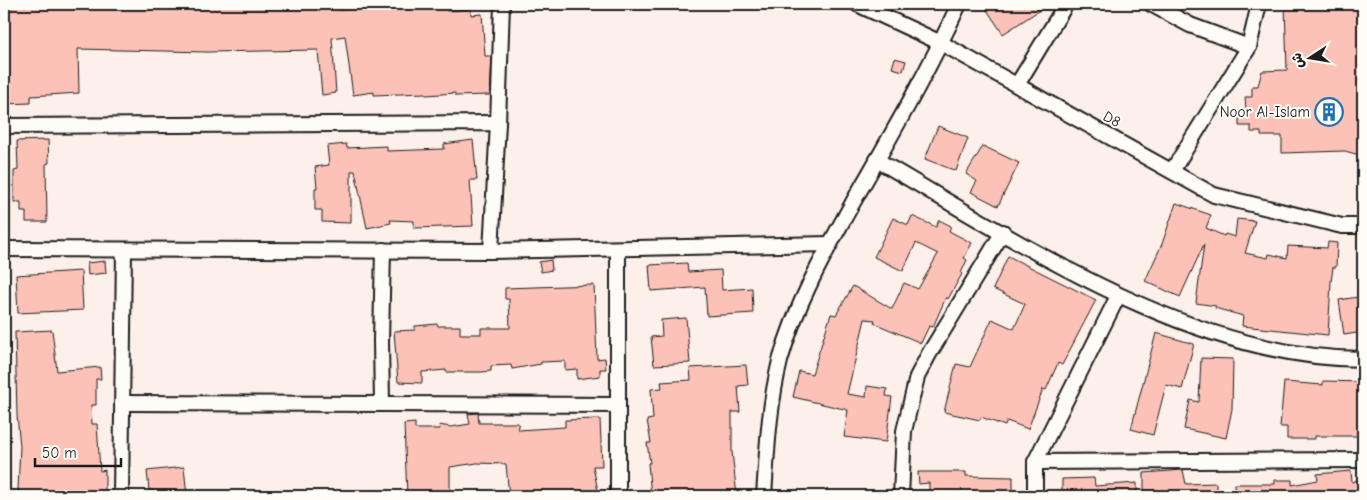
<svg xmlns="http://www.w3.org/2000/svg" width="1367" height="500" viewBox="0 0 1367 500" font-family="'Comic Neue','Playpen Sans Arabic',sans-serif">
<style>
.building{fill:#fdc2b7;stroke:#1c1c1c}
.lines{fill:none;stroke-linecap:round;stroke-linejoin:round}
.street-casing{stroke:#1c1c1c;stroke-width:18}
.street{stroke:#fdfcf7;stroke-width:14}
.labels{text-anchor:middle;stroke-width:4;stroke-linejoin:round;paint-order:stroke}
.poi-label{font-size:15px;fill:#1c1c1c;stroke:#fdfcf7;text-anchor:end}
.street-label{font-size:15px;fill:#1c1c1c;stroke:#fdfcf7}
</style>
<rect width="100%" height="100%" fill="#fdf0ea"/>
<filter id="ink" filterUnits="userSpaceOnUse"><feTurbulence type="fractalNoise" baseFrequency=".02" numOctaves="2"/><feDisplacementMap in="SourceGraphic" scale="10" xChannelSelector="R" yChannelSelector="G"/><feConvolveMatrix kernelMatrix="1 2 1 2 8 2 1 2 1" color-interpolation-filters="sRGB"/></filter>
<g filter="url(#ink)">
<g class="building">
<polygon points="4,4 340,4 339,10 366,9 366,4 445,4 447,11 471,9 471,15 482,14 485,56 492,56 490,95 455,96 455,93 426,95 425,93 374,95 374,92 353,95 345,36 332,38 336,93 322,95 318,50 207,52 78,49 79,93 31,96 31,103 4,104"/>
<polygon points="983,4 1049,4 1003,34"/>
<polygon points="1363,4 1363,156 1345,151 1282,153 1282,136 1261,136 1261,132 1251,132 1251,126 1239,126 1239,110 1246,110 1245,97 1252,97 1252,86 1258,86 1262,71 1287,70 1285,5"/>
<polygon points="895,58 906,61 903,71 892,68"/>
<polygon points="938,126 968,138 956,171 925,159"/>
<polygon points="48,140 49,163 46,164 47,222 26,222 26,212 21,212 21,202 14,202 14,171 18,170 17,141"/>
<polygon points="473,140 477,180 470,180 473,226 414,228 414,221 390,220 391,223 367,228 355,171 351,171 351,223 322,222 322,210 315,210 315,188 317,188 315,167 329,165 327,146 346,144 347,148 387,146 387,151 444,149 444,144"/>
<polygon points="983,146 1019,163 998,206 971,192 977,181 966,174"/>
<polygon points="1176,203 1211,215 1206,228 1224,236 1225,234 1235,237 1237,219 1255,221 1245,253 1268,258 1269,254 1287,258 1288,246 1327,248 1328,242 1337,243 1336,267 1333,267 1331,282 1328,335 1242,326 1243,316 1215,308 1216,306 1196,303 1204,244 1180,297 1145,281 1162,244"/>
<polygon points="912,216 936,227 939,220 951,226 949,231 972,243 964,258 967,260 961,273 962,274 948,299 946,297 933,327 929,326 921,343 874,323 875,320 865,319 847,394 866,397 867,386 887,389 886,396 892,397 886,442 844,437 848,410 793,397 799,371 812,374 831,314 836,315 853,286 892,309 904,283 918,289 938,254 916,243 903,271 874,257 893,218 908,225"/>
<polygon points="1008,256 1096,300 1062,365 1058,363 1046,390 1043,389 1028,429 1007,421 1005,426 981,417 980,420 944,412 956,364 970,367 992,319 1014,329 1025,304 993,289"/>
<polygon points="551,260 552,270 541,272 539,262"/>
<polygon points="105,261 106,273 88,275 87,263"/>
<polygon points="687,263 688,272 721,270 722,290 752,288 753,313 707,316 705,287 651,291 649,265"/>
<polygon points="81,271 83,310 18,313 16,275"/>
<polygon points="594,285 597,359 605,358 606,369 600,369 600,376 577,379 577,369 565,370 565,361 541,362 541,364 512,369 511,365 491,366 491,371 482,372 446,372 446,370 422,372 422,383 398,382 394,331 415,330 415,326 437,324 438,326 460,326 460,334 481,334 481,328 510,328 509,299 505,299 505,288"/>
<polygon points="1358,297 1363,332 1344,335 1339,300"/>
<polygon points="686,318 690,363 654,365 651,337 662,336 661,320"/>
<polygon points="52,330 57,371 100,367 101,379 96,379 96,405 91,405 92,424 97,424 100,471 105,470 105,491 100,492 101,496 20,496 18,490 20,446 17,415 15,332"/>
<polygon points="1156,333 1194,344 1182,389 1166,385 1153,435 1131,429"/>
<polygon points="1201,358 1233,359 1232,409 1226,438 1184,429 1190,400 1199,402"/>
<polygon points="746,365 748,385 738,386 740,412 732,412 732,452 737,496 651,496 648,463 650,463 647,443 651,443 647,420 653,419 651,389 662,388 661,382 691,380 690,368"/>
<polygon points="1323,381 1363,382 1363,436 1315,436 1315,439 1287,439 1287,427 1280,427 1284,382 1323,385"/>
<polygon points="478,413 479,423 518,423 519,430 565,427 565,420 600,419 602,466 593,466 599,496 509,496 506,464 477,463 450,467 450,495 448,496 407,496 404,424 415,423 415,429 440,429 439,425 451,427 470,424 468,414"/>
<polygon points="184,467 187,496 152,496 153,490 149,490 147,471"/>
<polygon points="1183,470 1186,484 1216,483 1216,496 1158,496 1158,490 1144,491 1144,473"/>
<polygon points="1351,471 1352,482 1361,479 1363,487 1363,492 1353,496 1235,496 1234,484 1275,484 1275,480 1292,480 1292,485 1318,480 1317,474"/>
<polygon points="918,472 966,472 966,476 1013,477 1013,496 933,496 929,495 929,483 919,484"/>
<polygon points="1094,478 1095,486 1137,483 1137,496 1062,496 1062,479"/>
</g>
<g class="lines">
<defs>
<g id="street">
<polyline points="857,4 941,43 1214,195 1342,226 1363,226"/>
<polyline points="1151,4 1190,25 1249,47"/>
<polyline points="1017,85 1066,4"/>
<polyline points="498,123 502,4"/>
<polyline points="4,126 498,123 491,251"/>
<path d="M877,160c144,83 315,199 486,199"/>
<polyline points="1172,171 1249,47 1259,4"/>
<polyline points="4,249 491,251 830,244"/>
<polyline points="618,249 618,496"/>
<polyline points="122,403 618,405"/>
<polyline points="382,404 381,341 383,250"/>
<polyline points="1035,462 1363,460"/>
<polyline points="121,496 124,250"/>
<path d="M764,496c3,-45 5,-91 16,-135 16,-58 47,-112 76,-164 36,-63 73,-127 103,-193"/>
<polyline points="901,496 904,431 917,377 929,354 1003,232"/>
<polyline points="1035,496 1035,462 1118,296"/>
</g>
</defs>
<use href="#street" class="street-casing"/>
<use href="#street" class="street"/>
</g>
</g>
<defs>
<symbol id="building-ring" viewBox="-11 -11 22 22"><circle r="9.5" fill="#fdfcf7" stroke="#1f6fb2" stroke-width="1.5"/><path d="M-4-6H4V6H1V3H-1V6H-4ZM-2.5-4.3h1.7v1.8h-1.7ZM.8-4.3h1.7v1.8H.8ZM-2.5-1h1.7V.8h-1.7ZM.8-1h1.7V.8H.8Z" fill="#1f6fb2"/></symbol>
</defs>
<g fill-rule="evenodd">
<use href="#building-ring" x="1313" y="96" width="32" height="32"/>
</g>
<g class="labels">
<g class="poi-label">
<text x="1310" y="117">Noor Al-Islam</text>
</g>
<g class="street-label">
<text transform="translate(1112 119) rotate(29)" y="5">D8</text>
</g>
</g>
<rect width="1367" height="500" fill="none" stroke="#fdfcf7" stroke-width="20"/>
<rect x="10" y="10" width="1347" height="480" fill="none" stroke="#1c1c1c" stroke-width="2" filter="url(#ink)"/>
<g transform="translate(1310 58) rotate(258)" stroke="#fdfcf7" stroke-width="4" paint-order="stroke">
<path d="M0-4L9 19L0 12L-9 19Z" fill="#1c1c1c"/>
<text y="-8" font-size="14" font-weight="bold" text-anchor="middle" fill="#1c1c1c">ش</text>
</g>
<path d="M35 458v8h86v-8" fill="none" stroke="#1c1c1c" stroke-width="2.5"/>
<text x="42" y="458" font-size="15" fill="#1c1c1c" stroke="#fdfcf7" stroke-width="4" paint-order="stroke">50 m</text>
</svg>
